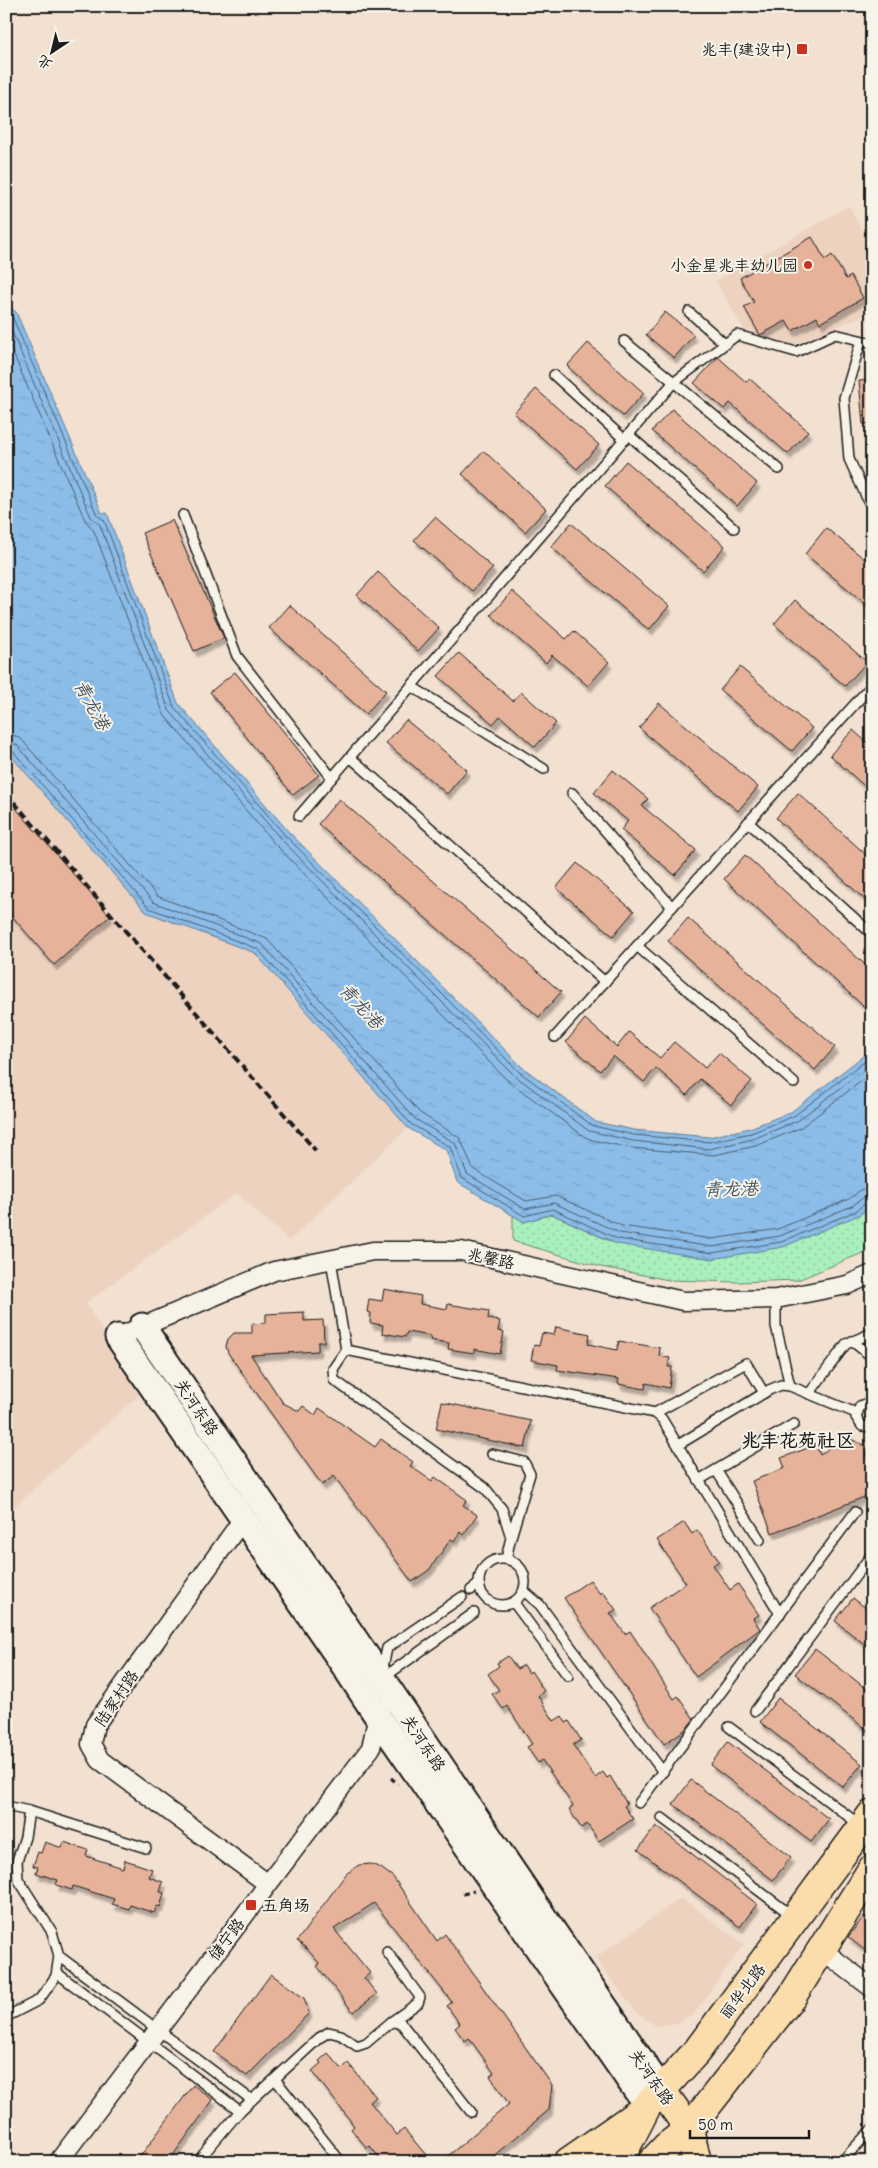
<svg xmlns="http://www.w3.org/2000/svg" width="878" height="2168" viewBox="0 0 878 2168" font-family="Delius,'LXGW WenKai TC',sans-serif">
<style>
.built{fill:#eed2c0}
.park{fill:url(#park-dots);stroke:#62866c}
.water{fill:url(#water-ripples);stroke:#5f7d96}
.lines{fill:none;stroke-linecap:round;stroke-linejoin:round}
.shore{stroke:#495c6e;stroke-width:1}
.building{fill:#e6b29a;stroke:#1c1c1c;filter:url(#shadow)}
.lane-casing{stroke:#1c1c1c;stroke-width:12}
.street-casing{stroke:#1c1c1c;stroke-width:21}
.secondary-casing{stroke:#1c1c1c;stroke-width:29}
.primary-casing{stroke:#1c1c1c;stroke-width:31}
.path{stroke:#1c1c1c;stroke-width:3;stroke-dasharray:5 4;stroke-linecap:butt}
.lane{stroke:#f7f3e8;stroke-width:9}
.street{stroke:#f7f3e8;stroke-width:18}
.secondary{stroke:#f7f3e8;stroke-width:25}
.primary{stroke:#faddab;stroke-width:28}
.rail{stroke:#1c1c1c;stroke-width:4;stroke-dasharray:8 4;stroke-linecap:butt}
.poi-dot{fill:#c8321e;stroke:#f7f3e8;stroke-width:2}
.labels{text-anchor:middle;stroke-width:4;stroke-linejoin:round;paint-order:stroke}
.poi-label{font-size:16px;fill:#1c1c1c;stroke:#f7f3e8;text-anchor:end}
.street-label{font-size:16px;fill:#1c1c1c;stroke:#f7f3e8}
.water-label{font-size:18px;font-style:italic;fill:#435463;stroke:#f7f3e8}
.quarter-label{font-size:19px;font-weight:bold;fill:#1c1c1c;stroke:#f7f3e8}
</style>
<defs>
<pattern id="park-dots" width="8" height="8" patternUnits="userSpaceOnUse" patternTransform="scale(1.25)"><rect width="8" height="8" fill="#a9f0bd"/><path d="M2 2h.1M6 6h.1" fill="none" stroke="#91cda2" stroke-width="1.8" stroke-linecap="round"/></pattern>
<pattern id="water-ripples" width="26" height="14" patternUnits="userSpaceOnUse" patternTransform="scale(1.25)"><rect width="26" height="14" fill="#8cbde8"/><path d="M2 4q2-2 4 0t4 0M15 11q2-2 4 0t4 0" fill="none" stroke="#78a2c6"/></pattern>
<filter id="shadow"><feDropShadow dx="3" dy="5.5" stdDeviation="1" flood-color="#0004"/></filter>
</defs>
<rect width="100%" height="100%" fill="#f2e0d1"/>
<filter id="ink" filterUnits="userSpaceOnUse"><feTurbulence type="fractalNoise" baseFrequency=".02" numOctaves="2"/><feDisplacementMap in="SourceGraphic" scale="10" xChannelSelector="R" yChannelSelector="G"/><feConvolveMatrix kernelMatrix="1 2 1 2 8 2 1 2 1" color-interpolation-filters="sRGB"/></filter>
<g filter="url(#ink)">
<g class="built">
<polygon points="849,206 872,248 872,312 793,345 744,330 716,281"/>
<polygon points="6,539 255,953 408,1128 289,1241 237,1193 86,1303 139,1395 6,1514"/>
<polygon points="681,1898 744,1944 694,2014 677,2023 656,2026 636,2012 595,1958"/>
<polygon points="872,2143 872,2162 854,2162"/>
</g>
<polygon class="park" points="872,1205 872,1249 798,1280 739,1282 669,1280 601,1267 513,1241 513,1215 524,1222 552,1214 612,1242 859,1215"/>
<polygon class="water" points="6,305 16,312 102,513 107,513 178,703 288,831 522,1067 596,1122 634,1130 709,1137 750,1128 791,1112 872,1049 872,1205 859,1215 783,1247 712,1259 617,1244 552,1214 524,1222 457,1182 446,1150 408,1128 255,953 146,912 6,750"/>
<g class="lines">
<g class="shore">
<polyline points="6,311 12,316 97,515 104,520 174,707 284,834 518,1071 593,1126 634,1135 709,1142 751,1133 794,1116 872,1056"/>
<polyline points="6,318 91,517 100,525 169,710 280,838 514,1075 589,1131 633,1141 709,1149 753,1139 797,1121 872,1064"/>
<polyline points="6,337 85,520 94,531 164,715 274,843 508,1081 585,1137 592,1140 631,1148 714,1155 756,1146 800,1128 872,1073"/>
<polyline points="6,734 16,736 22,740 157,896 267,939 420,1113 460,1138 473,1169 526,1201 556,1196 622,1226 712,1239 778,1229 849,1199 862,1189 872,1187"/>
<polyline points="6,741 17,745 153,902 262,944 415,1119 455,1143 467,1174 525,1209 554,1203 620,1233 712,1247 780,1236 852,1206 864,1197 872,1195"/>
<polyline points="6,748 12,750 149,908 258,949 411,1124 450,1147 462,1178 524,1216 553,1209 618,1239 712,1253 781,1242 856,1211 867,1202 872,1201"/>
</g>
</g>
<g class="building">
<polygon points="812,237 825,260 832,255 846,279 851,276 863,298 820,323 817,317 792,331 786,321 760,335 744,307 754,302 740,278"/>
<polygon points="665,312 694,335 674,358 646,335"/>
<polygon points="588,343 644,393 623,416 567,366"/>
<polygon points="718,357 746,382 750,379 808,431 788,454 730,403 724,409 694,383"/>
<polygon points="872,380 872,423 863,424 859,381"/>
<polygon points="536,389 599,445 577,469 514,413"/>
<polygon points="672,409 757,483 737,506 652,431"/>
<polygon points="484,451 546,509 525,532 462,474"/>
<polygon points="626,461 725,546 703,571 605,486"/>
<polygon points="435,517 493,568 472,591 414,540"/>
<polygon points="172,520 224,638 194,651 142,533"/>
<polygon points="571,523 669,606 649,630 551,547"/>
<polygon points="826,528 872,565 872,609 805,554"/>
<polygon points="378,572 439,628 418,651 357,595"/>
<polygon points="512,591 566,639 574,631 609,662 588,686 552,655 546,663 491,615"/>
<polygon points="795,600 867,662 845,686 774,624"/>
<polygon points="289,605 386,691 366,714 269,628"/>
<polygon points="459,653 513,701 521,692 556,723 535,747 500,716 493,724 438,676"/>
<polygon points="740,667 812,728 792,751 720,690"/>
<polygon points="235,672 319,775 293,795 210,692"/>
<polygon points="659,703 758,787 738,811 639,728"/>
<polygon points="406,720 467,770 447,794 386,743"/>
<polygon points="853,730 872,747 872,793 830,755"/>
<polygon points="613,770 648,799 642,806 696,850 675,875 621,830 628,821 594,793"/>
<polygon points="798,793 872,860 872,906 776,818"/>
<polygon points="6,797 110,916 54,965 6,909"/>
<polygon points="339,799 561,992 539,1017 318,824"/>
<polygon points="745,855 872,971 872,1014 724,879"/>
<polygon points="577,863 634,911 613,936 556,888"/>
<polygon points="688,918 835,1047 815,1070 668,941"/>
<polygon points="585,1019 617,1047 629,1032 660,1058 674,1042 705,1068 719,1053 752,1081 731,1105 700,1079 687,1095 656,1068 644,1082 613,1056 600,1071 566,1042"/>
<polygon points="384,1289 421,1296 420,1304 447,1309 448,1304 489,1311 488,1319 500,1321 498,1331 504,1332 500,1354 474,1349 474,1353 448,1349 449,1343 430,1340 431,1336 407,1332 405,1337 382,1333 383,1325 370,1323 371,1313 367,1312 369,1299 382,1301"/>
<polygon points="304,1312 304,1321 323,1320 324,1342 318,1342 318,1351 251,1355 283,1403 299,1411 303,1406 315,1415 319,1408 375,1447 381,1439 413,1462 410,1466 432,1481 435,1477 467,1500 463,1505 477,1515 463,1535 460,1532 454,1541 451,1539 429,1570 412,1582 334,1476 322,1485 228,1353 226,1346 228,1339 234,1333 252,1333 252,1324 266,1323 266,1314"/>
<polygon points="556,1327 590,1334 588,1344 617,1350 619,1341 660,1348 659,1356 670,1358 668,1367 672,1367 669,1388 646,1383 645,1389 618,1384 619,1379 557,1370 558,1365 531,1360 534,1345 539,1346 542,1333 554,1335"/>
<polygon points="442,1402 531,1421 525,1448 436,1429"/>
<polygon points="843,1436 867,1446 865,1452 872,1469 872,1494 772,1533 752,1481 785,1468 781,1458 816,1445 820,1455 833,1445 839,1447"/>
<polygon points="684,1522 692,1534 697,1530 719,1561 713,1565 730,1590 738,1584 759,1615 753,1618 760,1629 696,1677 649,1608 686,1583 657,1540"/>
<polygon points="590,1580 600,1594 603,1592 616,1610 610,1613 625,1634 630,1631 674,1699 678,1696 694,1719 686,1729 664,1744 564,1598"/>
<polygon points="853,1598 872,1613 872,1650 835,1621"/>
<polygon points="815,1649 872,1693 872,1734 795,1674"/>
<polygon points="508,1656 517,1669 524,1665 529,1673 531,1671 544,1691 538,1696 554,1721 562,1716 566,1723 569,1721 581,1740 573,1745 595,1778 603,1772 607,1778 610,1776 627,1804 624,1806 633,1819 599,1841 587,1824 581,1828 569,1809 573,1806 542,1760 538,1763 527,1747 532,1744 507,1706 503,1709 492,1694 499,1690 488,1674 499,1666 497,1663"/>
<polygon points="778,1698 862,1764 843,1787 760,1722"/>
<polygon points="728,1742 829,1819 811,1842 710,1765"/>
<polygon points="691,1780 791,1857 773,1880 673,1804"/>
<polygon points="656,1826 757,1904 740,1927 638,1850"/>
<polygon points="45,1842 62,1848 64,1842 88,1850 86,1856 123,1868 125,1860 152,1869 149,1877 163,1882 160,1892 164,1893 160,1907 157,1906 154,1913 130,1905 129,1909 112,1904 114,1899 73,1886 72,1890 56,1885 58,1880 36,1873 38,1867 33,1866 38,1852 41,1853"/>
<polygon points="371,1864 381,1868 393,1877 437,1941 445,1934 552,2085 549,2110 486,2162 441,2162 509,2104 490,2076 494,2073 469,2038 465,2041 455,2028 460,2024 447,2006 452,2002 374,1903 334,1929 370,1973 364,1978 377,1994 353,2012 317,1966 320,1964 306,1948 297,1941 346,1874 359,1865"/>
<polygon points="864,1916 872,1922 872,1956 848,1937"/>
<polygon points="271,1974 304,1998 309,2013 247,2076 214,2052"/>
<polygon points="328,2053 342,2069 348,2063 376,2097 370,2102 397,2135 404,2129 432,2162 383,2162 370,2146 367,2148 351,2129 354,2126 349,2119 312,2071 321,2063 319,2061"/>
<polygon points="193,2085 213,2100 168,2162 136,2162"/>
</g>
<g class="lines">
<defs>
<g id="lane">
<polyline points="689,312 725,344"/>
<polyline points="624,341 779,469"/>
<polyline points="861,341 844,398 849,459 872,509"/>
<polyline points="554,375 625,440"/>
<polyline points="629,435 734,528"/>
<polyline points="183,515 237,656 332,778"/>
<polyline points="411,686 544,769"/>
<polyline points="350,757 605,982"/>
<polyline points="572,793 672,907"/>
<polyline points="299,816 673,383 737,335 796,352 835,334 872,343"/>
<polyline points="748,822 872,934"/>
<polyline points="637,946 794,1083"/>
<polyline points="555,1037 872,685"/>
<polyline points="331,1260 346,1350 333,1369 334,1380 485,1488 502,1509 511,1537 506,1559"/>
<polyline points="776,1299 776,1326 790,1386"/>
<polyline points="852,1341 872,1357"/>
<polyline points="346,1350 655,1413 662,1419 780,1614"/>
<polyline points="809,1394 846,1344 872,1333"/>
<polyline points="872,1404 867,1403 860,1406 856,1417 862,1426 872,1427"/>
<polyline points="655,1413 746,1363 764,1393"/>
<polyline points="678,1445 769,1390 781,1385 790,1386 856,1413"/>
<polyline points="492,1454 524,1462 530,1474 511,1537"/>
<polyline points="716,1470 760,1540"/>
<polyline points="699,1480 794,1424"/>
<circle cx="502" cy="1582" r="23"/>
<polyline points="471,1590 479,1584"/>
<polyline points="524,1591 540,1605 663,1772"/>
<polyline points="514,1603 568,1676"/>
<polyline points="382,1672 387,1648 462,1597"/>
<polyline points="383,1678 474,1613"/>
<polyline points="755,1711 872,1554"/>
<polyline points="729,1727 860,1825"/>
<polyline points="639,1803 855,1512"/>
<polyline points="6,1806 29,1811 146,1848"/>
<polyline points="662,1818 794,1917"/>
<polyline points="387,1952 420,1997 418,2003 391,2022"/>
<polyline points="59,1956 252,2100"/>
<polyline points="57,1973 240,2111"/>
<polyline points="6,2017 39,2000 56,1976 59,1956 52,1932 18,1879 17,1861 25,1837 29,1811"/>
<polyline points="275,2079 341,2162"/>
<polyline points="197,2162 240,2111 319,2038 329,2032 341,2035 357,2046 366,2043 391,2022 401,2023 471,2112"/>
<polyline points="841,2162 872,2129"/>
</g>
<g id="street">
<polyline points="118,1337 274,1271 373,1251 461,1251 683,1301 776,1299 847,1285 872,1274"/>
<polyline points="243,1519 95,1725 91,1744 100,1760 268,1884"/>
<polyline points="822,1950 872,1988"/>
<polyline points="58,2162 371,1748 379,1710"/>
</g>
<g id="secondary">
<polyline points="142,1326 662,2091"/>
<polyline points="118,1337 339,1658 379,1719 647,2106"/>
</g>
<g id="primary">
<polyline points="662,2091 689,2129 697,2162"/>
<polyline points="568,2162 644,2109"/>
<polyline points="608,2162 627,2145 647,2106 697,2051 872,1814"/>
<polyline points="652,2162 666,2147 689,2129 791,1998 872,1869"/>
</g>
</defs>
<use href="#lane" class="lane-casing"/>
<use href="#street" class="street-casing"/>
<use href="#secondary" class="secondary-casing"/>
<use href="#primary" class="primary-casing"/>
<g class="path">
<polyline points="391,1778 398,1784"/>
<polyline points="463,1894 474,1891"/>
</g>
<use href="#lane" class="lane"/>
<use href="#street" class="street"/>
<use href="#secondary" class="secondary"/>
<use href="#primary" class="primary"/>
<polyline class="rail" points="6,793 316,1151"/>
</g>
</g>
<g class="poi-dot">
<rect x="796" y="43" width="12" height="12" rx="2.5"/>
<circle cx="808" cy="265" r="5"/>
<rect x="245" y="1899" width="12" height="12" rx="2.5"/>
</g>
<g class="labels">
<g class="poi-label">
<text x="791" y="55">兆丰(建设中)</text>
<text x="798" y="271">小金星兆丰幼儿园</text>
<text x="262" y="1911" text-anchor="start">五角场</text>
</g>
<g class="street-label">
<text transform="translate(491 1258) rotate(12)" y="6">兆馨路</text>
<text transform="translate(197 1407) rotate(56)" y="6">关河东路</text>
<text transform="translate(116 1698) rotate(-56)" y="6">陆家村路</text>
<text transform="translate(424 1743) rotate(56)" y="6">关河东路</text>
<text transform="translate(226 1939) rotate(-53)" y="6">储宁路</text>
<text transform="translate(742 1991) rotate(-53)" y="6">丽华北路</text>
<text transform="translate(652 2077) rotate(55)" y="6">关河东路</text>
</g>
<g class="water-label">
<text transform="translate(92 705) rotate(61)" y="6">青龙港</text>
<text transform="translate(361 1006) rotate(47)" y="6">青龙港</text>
<text transform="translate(731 1189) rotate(-1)" y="6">青龙港</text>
</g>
<g class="quarter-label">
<text x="798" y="1447">兆丰花苑社区</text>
</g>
</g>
<rect width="878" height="2168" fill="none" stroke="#f7f3e8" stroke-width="25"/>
<rect x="12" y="12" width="853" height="2143" fill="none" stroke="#1c1c1c" stroke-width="2" filter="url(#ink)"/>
<g transform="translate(52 52) rotate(215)" stroke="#f7f3e8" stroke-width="4" paint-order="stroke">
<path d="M0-4L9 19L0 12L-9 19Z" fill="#1c1c1c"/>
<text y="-8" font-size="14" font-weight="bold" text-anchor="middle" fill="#1c1c1c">北</text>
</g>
<path d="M690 2130v8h119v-8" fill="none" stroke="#1c1c1c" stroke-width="2.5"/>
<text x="698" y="2130" font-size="15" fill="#1c1c1c" stroke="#f7f3e8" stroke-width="4" paint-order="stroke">50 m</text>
</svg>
